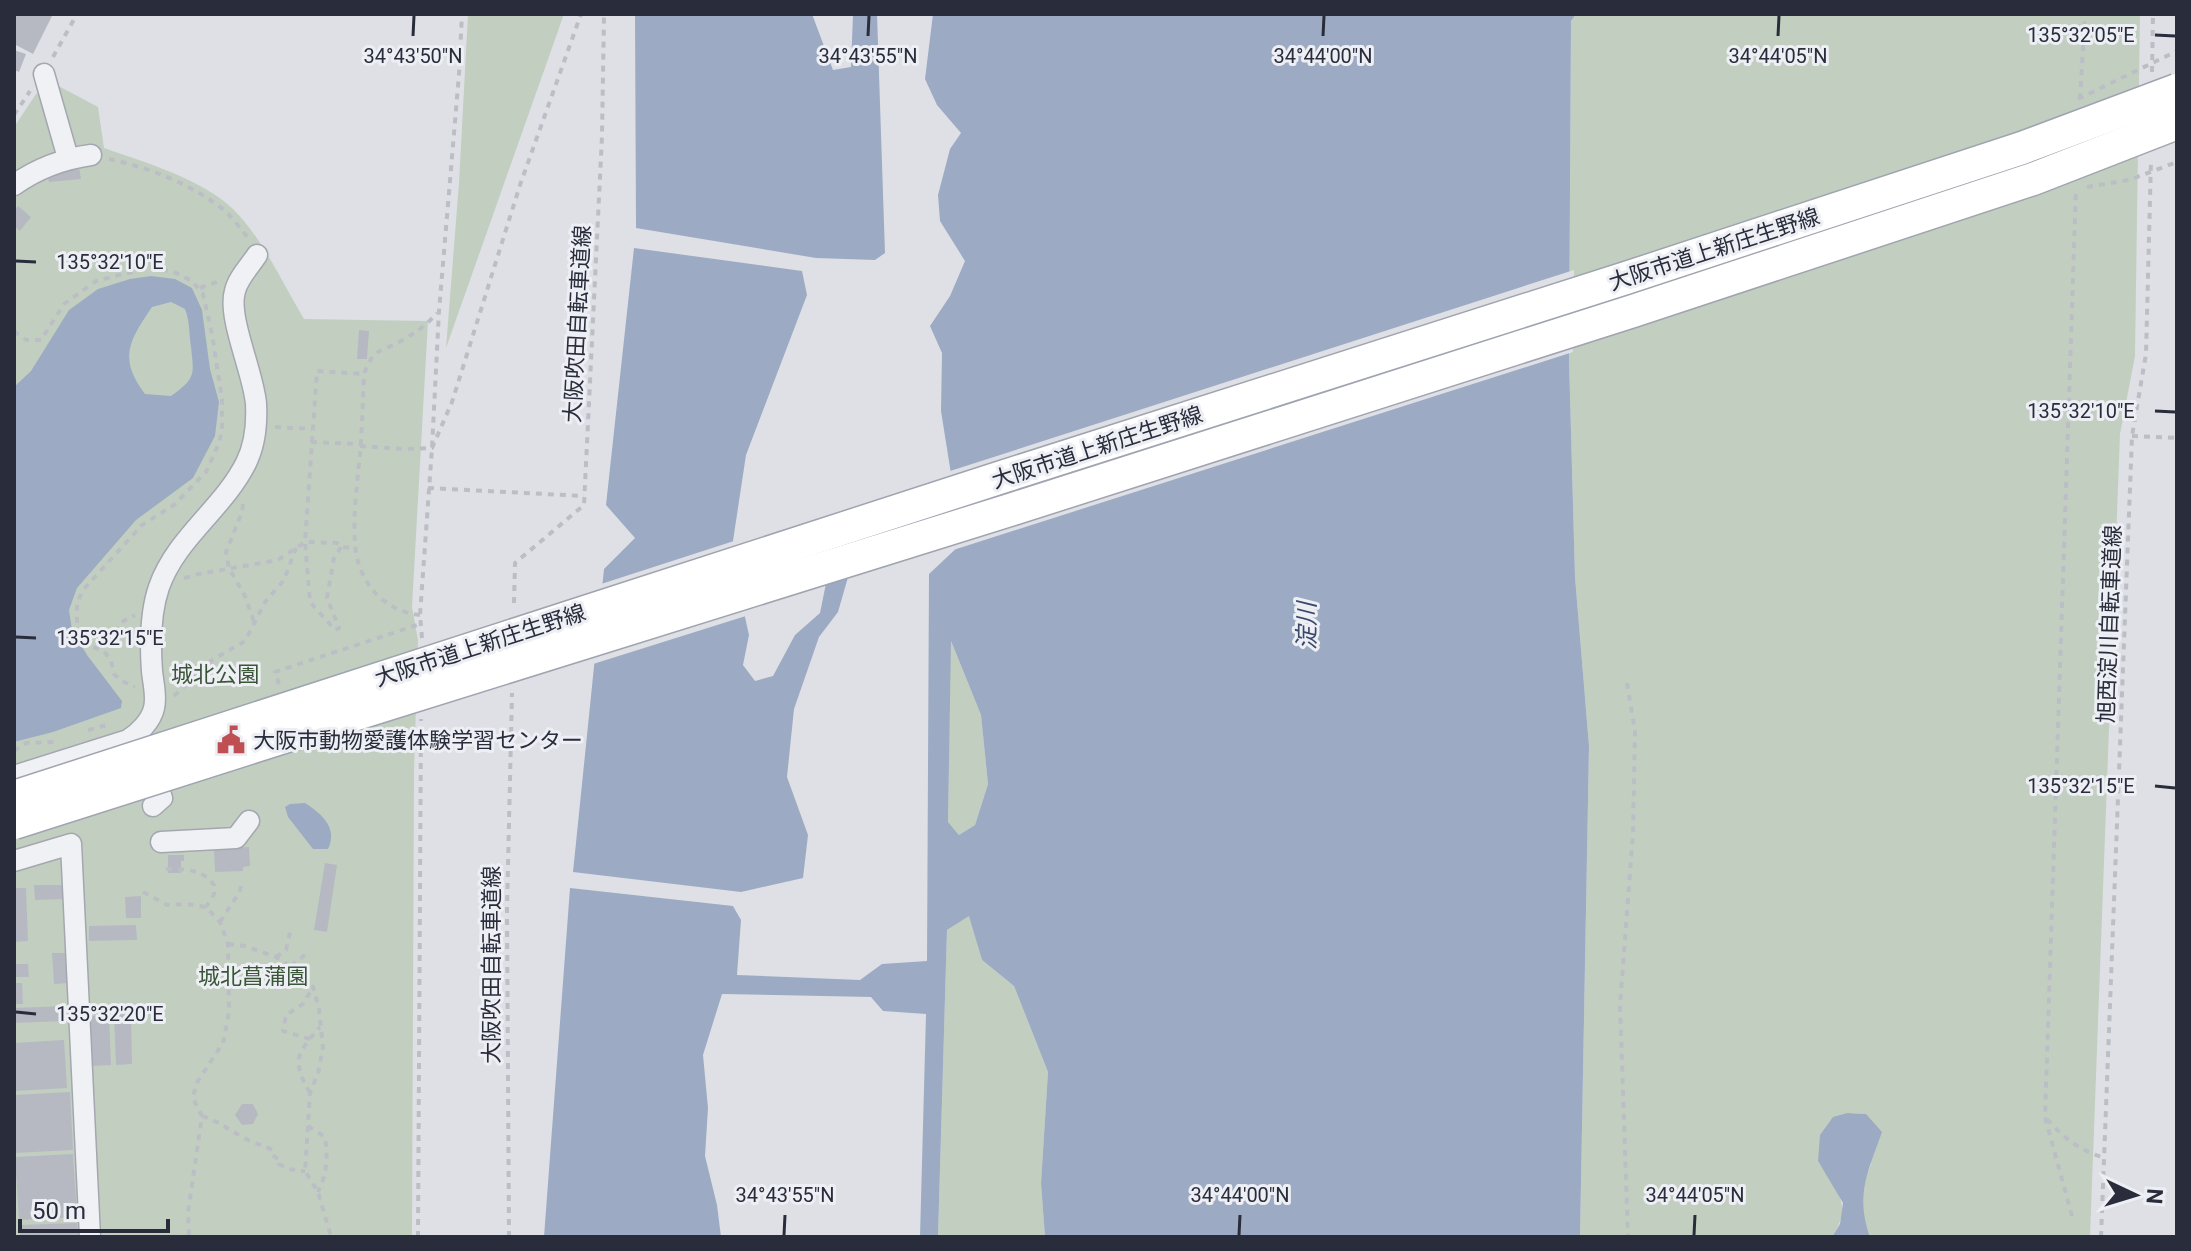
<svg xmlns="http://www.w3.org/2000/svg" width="2191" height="1251" viewBox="0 0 2191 1251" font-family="Roboto,'Noto Sans JP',sans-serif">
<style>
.green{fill:#c2cfc0}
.water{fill:#9cabc3;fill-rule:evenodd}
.pier{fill:#dee0e6}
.building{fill:#b6b9c2}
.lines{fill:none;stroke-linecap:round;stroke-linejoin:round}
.street-casing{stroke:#a4a7af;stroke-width:23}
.path{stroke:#bcbec5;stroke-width:4;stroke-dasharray:6 6;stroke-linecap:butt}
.street{stroke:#f0f1f5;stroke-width:20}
.primary-bridge-casing{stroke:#9fa4b0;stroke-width:35;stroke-linecap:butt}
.path-bridge{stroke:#bcbec5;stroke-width:4;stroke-dasharray:6 6;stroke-linecap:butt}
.primary-bridge{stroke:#fff;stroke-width:32}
.ticks{fill:none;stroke:#292d3b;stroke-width:3}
.labels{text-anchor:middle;stroke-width:6;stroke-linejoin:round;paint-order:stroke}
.street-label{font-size:22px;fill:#292d3b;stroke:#edeff4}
.park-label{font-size:22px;fill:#3a5538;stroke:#edeff4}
.poi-label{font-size:22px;fill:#292d3b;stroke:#edeff4;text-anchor:start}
.water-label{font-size:24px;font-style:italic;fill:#38496b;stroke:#edeff4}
.ticks-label{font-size:20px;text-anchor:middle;fill:#292d3b;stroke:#edeff4;stroke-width:6;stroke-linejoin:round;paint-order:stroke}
</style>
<rect width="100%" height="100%" fill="#dee0e6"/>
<g class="green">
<polygon points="468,14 564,14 446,348 459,183"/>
<path d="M1576,14h564l-5,342 -15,78 -30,803h-220l-7,-20v-32l8,-21 -5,-50 -19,-1 -14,5 -15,43c18,29 36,43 14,76h-252l9,-491 -14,-169 -6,-218 2,-338z"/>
<path d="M51,82l47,25 6,41c40,14 98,31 129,61 30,30 49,73 71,110l124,2 -16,286 6,33 -4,132 -2,465h-398v-1110l22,-33z"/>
<polygon points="950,639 981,715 988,784 975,825 959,835 948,822"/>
<polygon points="970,915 982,960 1014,986 1048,1072 1041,1183 1045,1237 938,1237 947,930"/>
</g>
<g class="water">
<polygon points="635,14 812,14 833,70 851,67 853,14 877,14 885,253 875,260 816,258 636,228"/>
<path d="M933,14h643l-5,7 -2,338 6,218 14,169 -9,491h-535l-4,-54 7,-111 -34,-86 -32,-26 -13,-44 -22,14 -9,307h-18l6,-223 -43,-3 -12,-14 -149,-3 -19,61 5,53 -3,48 12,49 4,32h-177l26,-349 163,18 8,14 -4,55 123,5 22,-16 45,-3 2,-387 33,-31 -21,-132 1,-58 -12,-27 20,-30 15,-35 -25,-40 -2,-26 12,-46 11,-16 -24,-28 -12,-26zM951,641l30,74 7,69 -13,41 -16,10 -11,-13z"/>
<polygon points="634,248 802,271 807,295 746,455 731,554 749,635 743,665 755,681 773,676 795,635 820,613 835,539 861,532 838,612 819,637 794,709 787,777 808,835 803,878 741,892 573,872 604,569 635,538 606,505"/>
<path d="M151,276l24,3 17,9 10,22 8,59 9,33 -4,34 -22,42 -57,42 -59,68 -8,22 3,20 15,25 35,46 -1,7 -68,24 -39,10v-355l17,-16 38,-61 29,-21 32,-10zM171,302l14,7c5,13 4,25 6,38 3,28 5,31 -20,49l-26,-2c-27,-36 -16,-53 7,-87z"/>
<path d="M305,803c17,11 33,25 23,46h-15l-25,-32 -3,-10 5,-3z"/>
<path d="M1847,1113l19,1 16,18c-14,40 -27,62 -12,105h-38l8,-13 3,-21 -25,-42 2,-26 13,-18z"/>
</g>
<g class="pier">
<polygon points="1574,270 1573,352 947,552 958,542 947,472"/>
<polygon points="737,540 735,554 749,615 590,665 598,585"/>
</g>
<g class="building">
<polygon points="14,14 53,14 33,54 14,44"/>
<polygon points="14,50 26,54 19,72 14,70"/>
<polygon points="79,167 81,179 49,182 47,171"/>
<polygon points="18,206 31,217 20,231 14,226 14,211"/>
<polygon points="359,330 369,331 367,359 357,359"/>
<polygon points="249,847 250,866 243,867 243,871 215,872 214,848"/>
<polygon points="168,855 184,855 184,861 181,861 181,873 168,873"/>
<polygon points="325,863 337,865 327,932 314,930"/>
<polygon points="34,885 63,885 63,899 35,900"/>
<polygon points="14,888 26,888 28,941 14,942"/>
<polygon points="141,896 141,918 126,918 125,897"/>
<polygon points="136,925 137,940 89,941 89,926"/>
<polygon points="52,953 66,953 68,983 54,984"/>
<polygon points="14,964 28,964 29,977 14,977"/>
<polygon points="14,983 22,983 23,1004 14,1004"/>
<polygon points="66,1006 66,1021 14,1023 14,1008"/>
<polygon points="131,1014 132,1064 116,1065 114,1015"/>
<polygon points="109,1015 111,1065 92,1066 90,1016"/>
<polygon points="64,1040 67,1088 15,1091 14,1043"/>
<polygon points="70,1092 73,1150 15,1153 14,1095"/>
<polygon points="242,1104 253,1104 258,1114 253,1124 242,1125 235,1115"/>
<polygon points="73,1154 77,1217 19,1220 15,1157"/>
<polygon points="77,1223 78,1237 20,1237 20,1225"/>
</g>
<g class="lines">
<defs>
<g id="street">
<polyline points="44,74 68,158"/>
<path d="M14,185c24,-17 48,-26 77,-30"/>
<polyline points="153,770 162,798 153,806"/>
<path d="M14,776l114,-36c11,-7 23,-19 26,-32 3,-11 -1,-26 -2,-37 -2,-27 -2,-58 7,-84 17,-49 64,-78 87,-124 9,-18 11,-40 10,-59 -2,-30 -29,-87 -21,-113 3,-13 15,-25 22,-36"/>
<polyline points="161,842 236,838 249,821"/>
<polyline points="14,861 71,844 90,1237"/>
</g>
</defs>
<use href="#street" class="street-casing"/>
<g class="path">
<polyline points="53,57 77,14"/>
<polyline points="2152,72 2153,14"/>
<polyline points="2080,99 2085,14"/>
<polyline points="14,115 30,91"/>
<path d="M109,159c41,9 83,25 116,52 9,8 17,20 25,29"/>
<polyline points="200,288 219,281"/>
<polyline points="14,331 26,340 41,340 64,304 96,281 152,267 176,273 192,281 203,294 212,334 222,399 222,430 219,443 206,472 174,505 142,525 83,590 77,603 77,623 86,639 92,647 104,651 111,661 114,674 122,681 135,687"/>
<polyline points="275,427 312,429"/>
<polyline points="2132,436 2177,438"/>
<polyline points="311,442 361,444"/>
<polyline points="360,446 404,449 432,448 452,402 520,185 581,14"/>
<polyline points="428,488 584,496"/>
<polyline points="243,504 242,512 226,552 229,568 245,596 254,622"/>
<polyline points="341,547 334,558 327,598 339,628 335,630 310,602 305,542 317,371 364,374"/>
<polyline points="184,578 199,574 278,560 305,542 337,543 341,547 355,548"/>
<polyline points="514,603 515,563 584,505 602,136 604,14"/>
<path d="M420,615c-38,-4 -63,-35 -65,-72 -2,-29 2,-59 5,-88 2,-27 3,-54 4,-81 9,-26 17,-22 37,-33 14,-8 26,-16 36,-28"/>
<polyline points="422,638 420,615 432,448 439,311 459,74 462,14"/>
<polyline points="86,639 114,640 120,623 135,615"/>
<polyline points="1627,683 1635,731 1633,833 1620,1005 1628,1237"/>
<polyline points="279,684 275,672 420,624"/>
<polyline points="174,696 212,660 245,641 265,602 284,580 296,548"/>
<polyline points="88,730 111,724"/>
<polyline points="14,751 26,743 54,742"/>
<path d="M166,869c19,0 37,0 48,16v9l-8,13"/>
<polyline points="143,892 167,905 187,904 206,907 220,922 228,944 229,1012 223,1043 196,1084 193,1098 202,1116 188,1212 189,1237"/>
<polyline points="220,922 239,893 242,883"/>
<polyline points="228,944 245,946 276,957 302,974 313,987 319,1009 323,1047 318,1073 310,1093 305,1171 318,1192 331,1237"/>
<polyline points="276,957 286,950 291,928"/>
<polyline points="291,966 305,955"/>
<polyline points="310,1039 283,1031 286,1015 303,1004 313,987"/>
<path d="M310,1093c-19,-33 -13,-40 10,-66"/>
<path d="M202,1116c17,5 30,16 46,24 8,4 16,5 24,10v5l8,5 -1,4c9,5 15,7 26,7"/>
<path d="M2047,1119c18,20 31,30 57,39"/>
<path d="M308,1126l17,11c3,21 2,36 -7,55"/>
<polyline points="2072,1216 2045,1117 2076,188"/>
<polyline points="418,1237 421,719"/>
<polyline points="509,1237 507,909 512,693"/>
<polyline points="2101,1237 2132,436 2146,354 2151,160"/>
</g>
<use href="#street" class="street"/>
<defs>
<g id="primary-bridge">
<polyline points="14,797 1005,476 1626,278 2022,148 2177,90"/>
<polyline points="14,823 372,709 1013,509 1633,311 2033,179 2177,123"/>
</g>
</defs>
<use href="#primary-bridge" class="primary-bridge-casing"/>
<g class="path-bridge">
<polyline points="2078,99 2177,51"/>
<polyline points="2087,187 2129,180 2177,162"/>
</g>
<use href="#primary-bridge" class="primary-bridge"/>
</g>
<path class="ticks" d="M2155,35l20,1M413,36l1,-20M868,36l1,-20M1323,36l1,-20M1778,36l1,-20M16,261l20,1M2155,411l20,1M16,637l20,1M2155,786l20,2M16,1012l20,2M784,1235l1,-20M1239,1235l1,-20M1694,1235l1,-20"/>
<defs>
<symbol id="civic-bare" viewBox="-9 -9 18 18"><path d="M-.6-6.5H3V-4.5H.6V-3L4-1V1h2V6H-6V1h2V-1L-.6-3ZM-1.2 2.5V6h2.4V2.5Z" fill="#bf4f53" stroke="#edeff4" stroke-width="2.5" paint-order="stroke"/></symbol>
</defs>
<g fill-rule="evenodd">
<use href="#civic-bare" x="211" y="720" width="40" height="40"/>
</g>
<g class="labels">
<g class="street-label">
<text transform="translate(1714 249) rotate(-18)" y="8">大阪市道上新庄生野線</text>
<text transform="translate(577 324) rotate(-87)" y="8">大阪吹田自転車道線</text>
<text transform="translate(1097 447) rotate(-18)" y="8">大阪市道上新庄生野線</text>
<text transform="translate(2109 624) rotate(-88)" y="8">旭西淀川自転車道線</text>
<text transform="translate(480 645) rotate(-18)" y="8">大阪市道上新庄生野線</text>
<text transform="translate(491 965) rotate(-90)" y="8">大阪吹田自転車道線</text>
</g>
<g class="park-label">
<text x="215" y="682">城北公園</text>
<text x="253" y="984">城北菖蒲園</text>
</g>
<g class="poi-label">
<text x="253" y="748">大阪市動物愛護体験学習センター</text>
</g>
<g class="water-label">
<text transform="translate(1307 626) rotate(-90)" y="8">淀川</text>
</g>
</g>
<g class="ticks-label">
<text x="2081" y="42">135°32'05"E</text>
<text x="413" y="63">34°43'50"N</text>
<text x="868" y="63">34°43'55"N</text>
<text x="1323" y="63">34°44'00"N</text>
<text x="1778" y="63">34°44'05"N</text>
<text x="110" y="269">135°32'10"E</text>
<text x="2081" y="418">135°32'10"E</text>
<text x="110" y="645">135°32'15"E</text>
<text x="2081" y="793">135°32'15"E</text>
<text x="110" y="1021">135°32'20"E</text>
<text x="785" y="1202">34°43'55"N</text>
<text x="1240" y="1202">34°44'00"N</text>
<text x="1695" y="1202">34°44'05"N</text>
</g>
<rect width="2191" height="1251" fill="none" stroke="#292d3b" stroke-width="32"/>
<g transform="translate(2135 1195) rotate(94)" stroke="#edeff4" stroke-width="6" paint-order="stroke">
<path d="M0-6L14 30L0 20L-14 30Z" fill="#292d3b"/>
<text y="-12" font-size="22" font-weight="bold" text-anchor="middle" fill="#292d3b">N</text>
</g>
<path d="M20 1219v12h148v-12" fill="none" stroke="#292d3b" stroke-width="4"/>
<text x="32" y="1219" font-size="24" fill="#292d3b" stroke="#edeff4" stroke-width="6" paint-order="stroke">50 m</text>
</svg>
